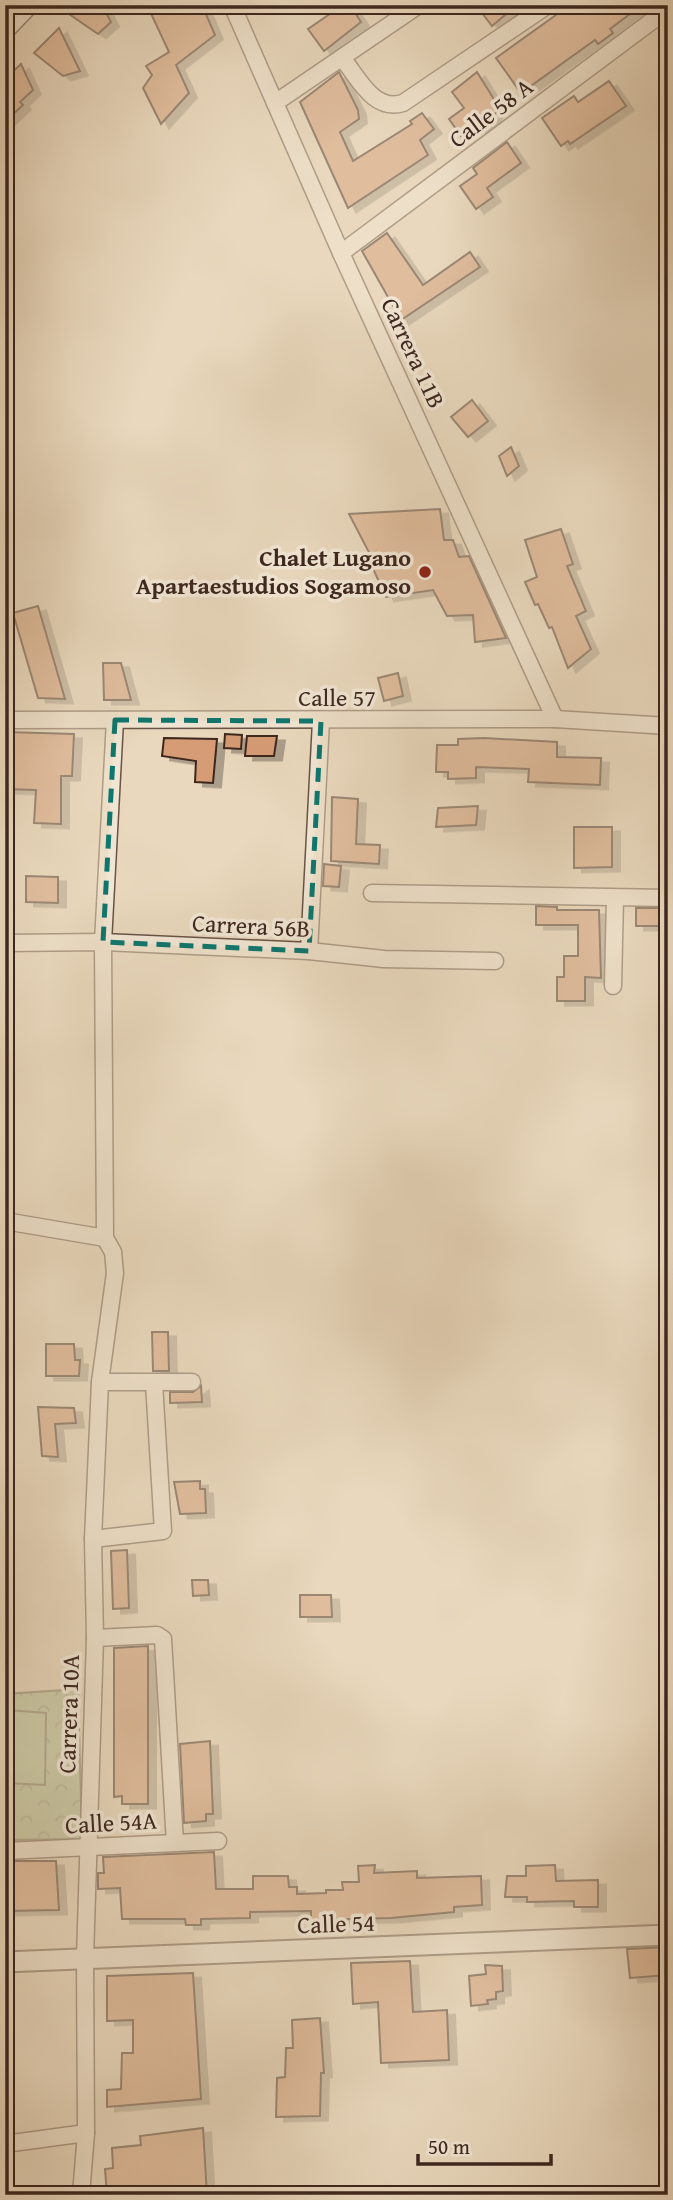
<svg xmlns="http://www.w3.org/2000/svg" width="673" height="2200" viewBox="0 0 673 2200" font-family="'Gentium Book Plus',serif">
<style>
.forest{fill:url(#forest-crowns);stroke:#76745a;stroke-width:2}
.pitch{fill:#b0c096;stroke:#76745a;stroke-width:2}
.building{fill:#d69c76;stroke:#3d271f;stroke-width:2;filter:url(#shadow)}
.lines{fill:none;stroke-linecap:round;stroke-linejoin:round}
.minor-casing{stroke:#685346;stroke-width:19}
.tertiary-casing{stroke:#685346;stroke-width:23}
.secondary-casing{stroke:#3d271f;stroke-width:24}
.minor{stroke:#f1e6d4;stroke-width:16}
.tertiary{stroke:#f1e6d4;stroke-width:19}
.secondary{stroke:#f1e6d4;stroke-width:21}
.marked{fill:none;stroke:#0f766e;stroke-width:5;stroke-dasharray:14 9;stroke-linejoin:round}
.poi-dot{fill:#8f2418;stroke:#f1e6d4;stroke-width:2.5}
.labels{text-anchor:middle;stroke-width:7;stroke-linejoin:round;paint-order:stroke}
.street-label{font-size:24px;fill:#3d271f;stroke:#f1e6d4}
.poi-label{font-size:24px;font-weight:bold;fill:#3d271f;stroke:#f1e6d4;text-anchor:end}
</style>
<defs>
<pattern id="forest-crowns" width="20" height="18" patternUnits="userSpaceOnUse" patternTransform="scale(1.75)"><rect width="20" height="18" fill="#b0c096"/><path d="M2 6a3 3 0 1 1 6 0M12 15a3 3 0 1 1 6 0" fill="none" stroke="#909c7a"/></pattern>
<filter id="shadow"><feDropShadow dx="8" dy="4.5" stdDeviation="0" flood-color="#0004"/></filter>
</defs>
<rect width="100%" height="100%" fill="#e9d8bd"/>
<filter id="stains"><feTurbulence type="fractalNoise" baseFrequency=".00286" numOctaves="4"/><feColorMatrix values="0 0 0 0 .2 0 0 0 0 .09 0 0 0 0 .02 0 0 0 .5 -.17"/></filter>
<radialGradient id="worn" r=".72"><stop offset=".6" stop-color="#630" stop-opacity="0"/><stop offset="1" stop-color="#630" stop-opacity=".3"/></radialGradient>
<polygon class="forest" points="78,1689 82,1839 5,1840 5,1694"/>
<polygon class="pitch" points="7,1710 46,1713 45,1785 7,1783"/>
<g class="building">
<polygon points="76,5 102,5 111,22 98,34 69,14"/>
<polygon points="147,5 202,5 215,35 176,65 189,93 161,124 143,88 152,75 146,66 169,52"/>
<polygon points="343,5 350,5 361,22 324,51 308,29"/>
<polygon points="476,5 517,5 492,26"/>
<polygon points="570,5 642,5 610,29 613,33 598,44 595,40 521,93 496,58"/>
<polygon points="59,28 80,71 63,76 34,53"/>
<polygon points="21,64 33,90 20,102 23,105 5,122 5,79"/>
<polygon points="339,72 358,110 359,119 340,132 353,161 412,124 410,121 422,113 434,129 420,140 428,155 348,208 300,102"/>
<polygon points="477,72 500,109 492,116 494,119 479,130 476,125 461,136 449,119 464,108 452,92"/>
<polygon points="609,81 626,106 570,144 568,141 561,146 542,118 574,96 578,102"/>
<polygon points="507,142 521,163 487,188 493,197 476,209 460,186 477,174 473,168"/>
<polygon points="387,233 423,285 470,252 480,267 401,320 362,251"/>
<polygon points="472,400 488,421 468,437 451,417"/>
<polygon points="511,447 519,466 507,476 499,456"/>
<polygon points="440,509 444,540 453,540 459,557 469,556 506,638 475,642 473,615 447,616 433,590 386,597 370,562 374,562 349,514"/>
<polygon points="561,529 573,564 567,566 586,611 576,616 591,649 568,668 552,627 549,628 538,604 535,605 525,582 537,577 525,540"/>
<polygon points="38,606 65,699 38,698 13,613"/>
<polygon points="103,663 121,663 131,700 104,700"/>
<polygon points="398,673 403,696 384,701 378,678"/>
<polygon points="5,732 74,734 72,776 61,776 61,824 34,823 36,790 5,789"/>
<polygon points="225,734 242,735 241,749 224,748"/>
<polygon points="247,736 277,736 274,756 245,756"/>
<polygon points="164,738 217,739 213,783 195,782 196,761 162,756"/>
<polygon points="484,738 557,742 557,757 601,758 600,785 528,782 529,769 476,767 476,778 448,779 448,772 436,772 437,745 458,745 458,739"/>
<polygon points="332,797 358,799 356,844 380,845 379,864 331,861"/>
<polygon points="478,806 476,825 436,827 438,808"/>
<polygon points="574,827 612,827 612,867 574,868"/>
<polygon points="324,864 341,866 339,887 323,886"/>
<polygon points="26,876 58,877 58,903 26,902"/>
<polygon points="536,906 557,907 557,910 599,910 601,978 585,977 585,1001 557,1001 557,977 564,977 564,956 578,956 578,925 536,925"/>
<rect x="636" y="908" width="32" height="18"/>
<polygon points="152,1332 168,1332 169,1371 153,1371"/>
<polygon points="46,1344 74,1344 75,1360 80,1360 79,1376 46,1376"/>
<polygon points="201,1386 202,1402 170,1403 170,1392 193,1392"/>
<polygon points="38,1407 74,1408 76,1423 55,1424 58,1457 42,1456"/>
<polygon points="200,1481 200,1489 205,1489 206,1513 180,1514 174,1482"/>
<polygon points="127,1550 129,1608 113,1609 111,1551"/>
<polygon points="192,1580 208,1580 209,1595 193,1596"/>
<polygon points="300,1595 331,1595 332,1617 300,1617"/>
<polygon points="148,1646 148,1804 122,1804 122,1796 114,1797 114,1648"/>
<polygon points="210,1741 213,1814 206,1814 206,1821 184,1823 180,1744"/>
<polygon points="214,1852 216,1889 253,1889 253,1876 288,1876 289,1887 297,1887 297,1894 326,1893 326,1890 343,1890 342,1882 359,1882 358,1866 375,1865 374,1873 417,1871 417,1878 481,1876 482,1905 454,1907 454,1912 391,1918 311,1920 311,1911 250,1912 250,1918 201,1919 201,1925 186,1925 185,1919 122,1919 120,1888 98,1889 98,1873 104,1873 103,1857"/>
<polygon points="7,1861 56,1861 59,1910 5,1911"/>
<polygon points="555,1865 556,1881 598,1880 598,1907 574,1907 574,1901 527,1902 527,1897 505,1897 507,1876 526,1876 526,1866"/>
<polygon points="668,1947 668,1975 630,1978 627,1949"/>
<polygon points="410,1961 413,2012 447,2010 449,2060 381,2063 378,2002 353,2004 351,1963"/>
<polygon points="485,1965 502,1966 503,1991 496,1992 496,1999 487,2000 488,2004 471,2006 469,1976 486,1974"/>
<polygon points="193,1973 201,2099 107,2107 107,2090 121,2089 122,2053 133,2053 133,2020 107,2021 107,1976"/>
<polygon points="320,2018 324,2073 321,2073 320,2116 276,2117 277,2078 285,2077 286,2048 293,2048 292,2020"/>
<polygon points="203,2128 207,2195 107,2195 105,2169 113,2168 112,2148 141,2145 140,2136"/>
</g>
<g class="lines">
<defs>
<g id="minor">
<polyline points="232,5 341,253 555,719"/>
<path d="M343,59c16,20 31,53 60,44l145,-98"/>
<polyline points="275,103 419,5"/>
<polyline points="341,253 668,9"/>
<polyline points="5,720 555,719 668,726"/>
<polyline points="372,893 668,898"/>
<polyline points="5,943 103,942 309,951 384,959 495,961"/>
<polyline points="309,951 321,721"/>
<polyline points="613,986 615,898"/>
<polyline points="5,1221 105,1238"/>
<polyline points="100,1382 192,1382"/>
<polyline points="93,1539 163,1531 154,1383"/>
<polyline points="95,1638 157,1635 163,1639 175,1843"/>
<polyline points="5,1851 218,1841"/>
<polyline points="5,2144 86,2133"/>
<polyline points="81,2195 86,2133 85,1958 95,1638 93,1539 100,1382 115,1273 113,1252 105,1238 103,942 115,720"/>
</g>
<polyline id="tertiary" points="5,1962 668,1935"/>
<polyline id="secondary" points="5,28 27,5"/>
</defs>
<use href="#minor" class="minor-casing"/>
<use href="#tertiary" class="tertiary-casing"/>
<use href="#secondary" class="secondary-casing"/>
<use href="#minor" class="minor"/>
<use href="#tertiary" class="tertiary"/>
<use href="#secondary" class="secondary"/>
</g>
<path d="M0 0H673V2200H0ZM115,720l206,1 -12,230 -206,-9z" fill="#e9d8bd" fill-opacity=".55" fill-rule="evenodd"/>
<path class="marked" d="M115,720l206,1 -12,230 -206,-9z"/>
<circle class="poi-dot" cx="425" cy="572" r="7"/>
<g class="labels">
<g class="street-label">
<text transform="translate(491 113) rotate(-37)" y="8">Calle 58 A</text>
<text transform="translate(413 353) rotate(65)" y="8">Carrera 11B</text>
<text x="337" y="706">Calle 57</text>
<text transform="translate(251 926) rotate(3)" y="8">Carrera 56B</text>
<text transform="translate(69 1714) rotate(-88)" y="8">Carrera 10A</text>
<text transform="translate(111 1823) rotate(-3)" y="8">Calle 54A</text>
<text transform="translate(336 1924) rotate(-2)" y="8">Calle 54</text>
</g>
<g class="poi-label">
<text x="411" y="566">Chalet Lugano<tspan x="411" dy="28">Apartaestudios Sogamoso</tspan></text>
</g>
</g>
<rect width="673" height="2200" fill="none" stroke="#e9d8bd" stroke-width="28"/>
<rect x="7" y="7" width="659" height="2186" fill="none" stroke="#3d271f" stroke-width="3.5"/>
<rect x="14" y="14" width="645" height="2172" fill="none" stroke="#3d271f" stroke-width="2"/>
<path d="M418 2154v10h133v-10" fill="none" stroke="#3d271f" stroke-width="3.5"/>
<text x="428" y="2154" font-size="21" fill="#3d271f" stroke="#f1e6d4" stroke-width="5" paint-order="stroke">50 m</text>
<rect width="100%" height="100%" filter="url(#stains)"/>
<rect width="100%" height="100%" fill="url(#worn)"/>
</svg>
